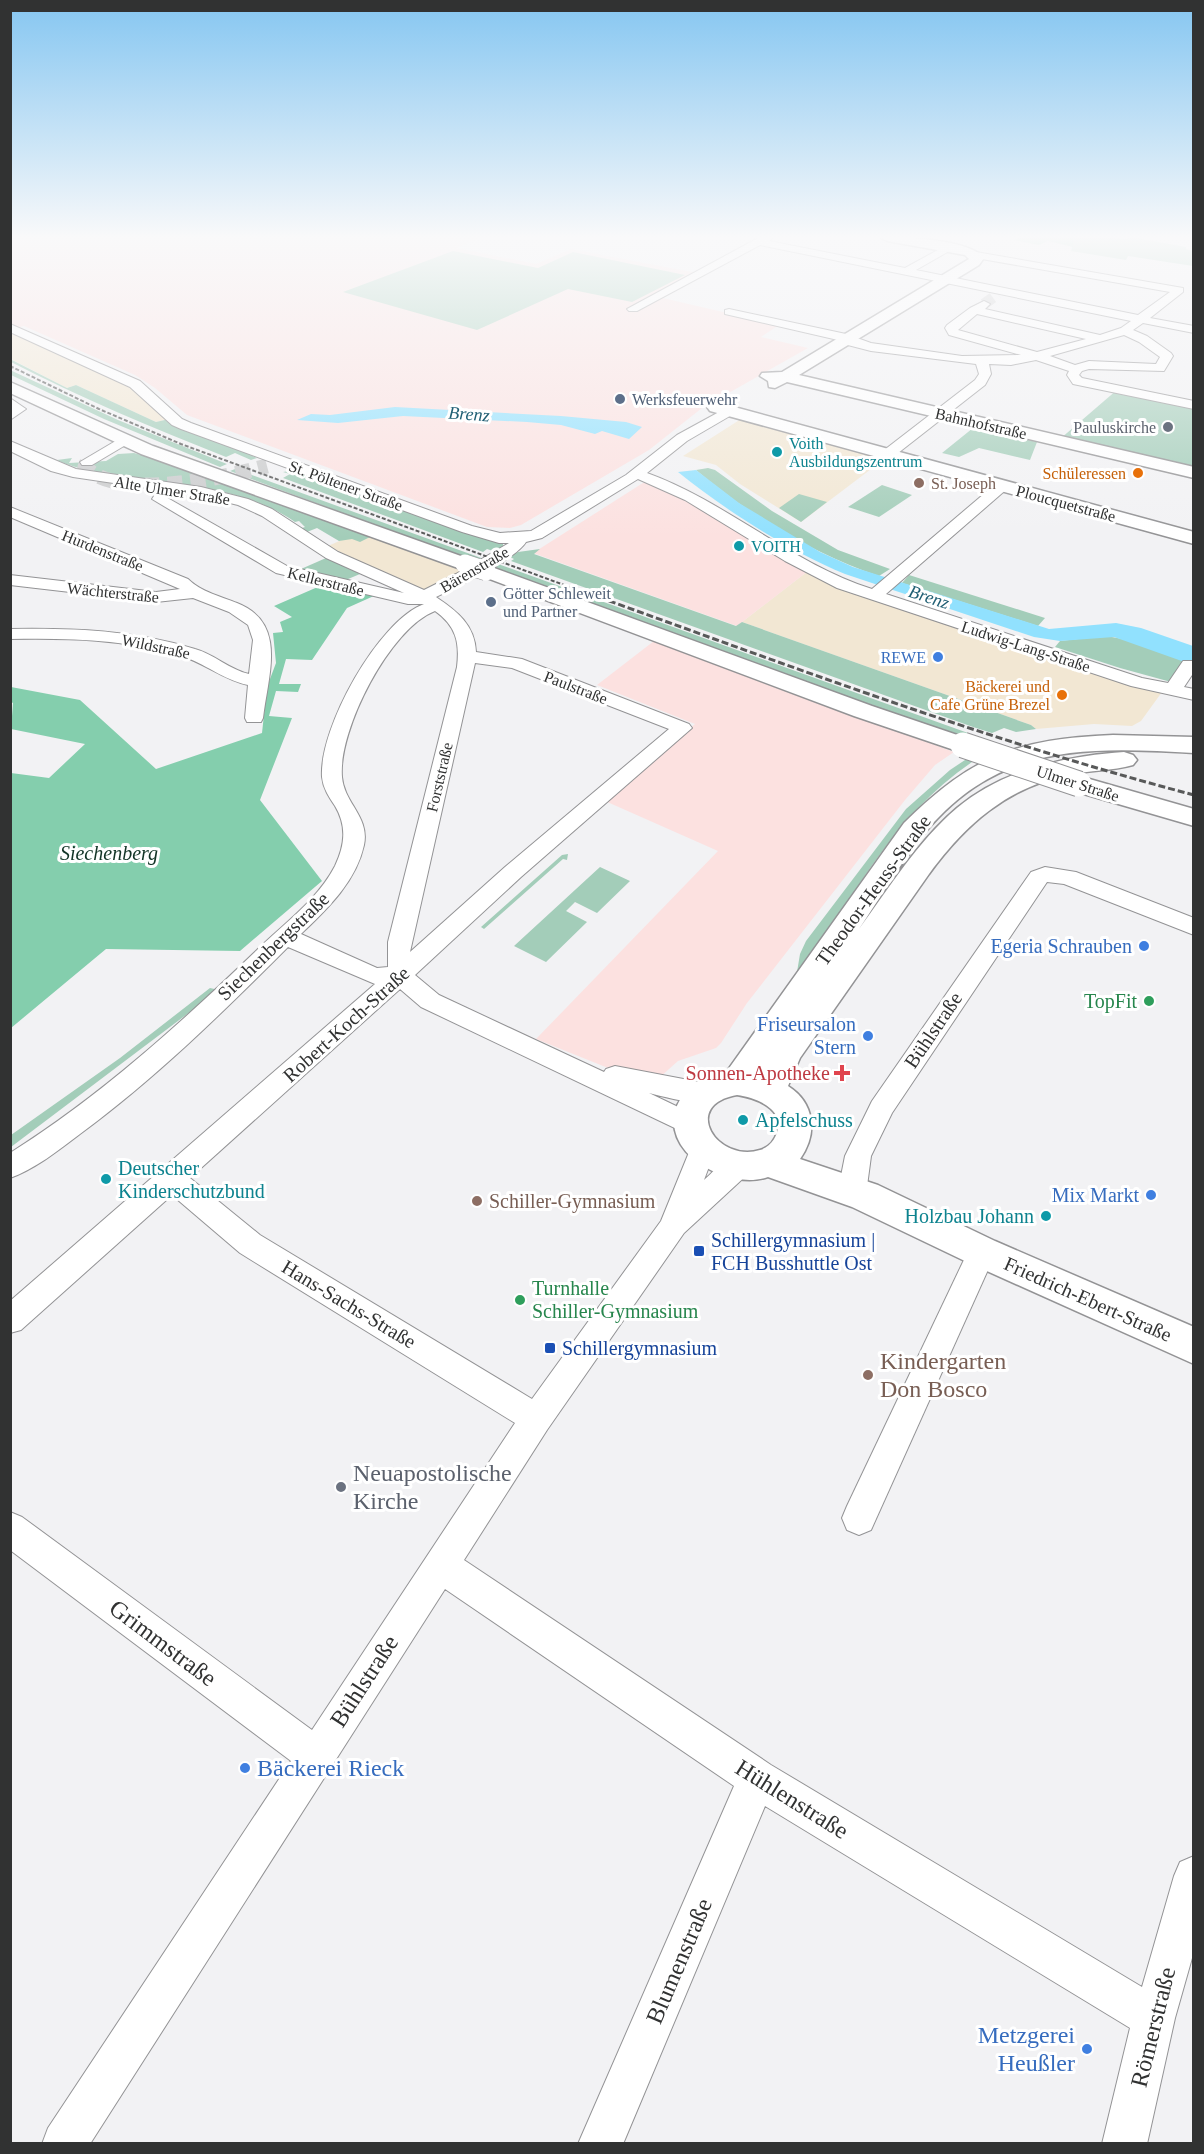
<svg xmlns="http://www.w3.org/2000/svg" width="1204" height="2154" viewBox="0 0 1204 2154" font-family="Georgia,serif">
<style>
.commercial{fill:#f2e7d3}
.industrial{fill:#fce1e0}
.green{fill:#a3cdb9}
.forest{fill:#84cead}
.water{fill:#91e1fe}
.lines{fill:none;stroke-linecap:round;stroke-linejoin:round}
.minor-tunnel-far1{stroke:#cbcccd;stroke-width:11;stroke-dasharray:11 6;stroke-linecap:butt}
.minor-tunnel{stroke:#cbcccd;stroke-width:15;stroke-dasharray:15 8;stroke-linecap:butt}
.minor-casing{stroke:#939395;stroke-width:2}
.major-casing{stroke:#939395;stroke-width:3}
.minor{fill:#fff;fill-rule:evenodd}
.major{fill:#fff;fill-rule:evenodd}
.rail-far1{stroke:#585959;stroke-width:2;stroke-dasharray:4 2;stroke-linecap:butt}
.rail{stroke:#585959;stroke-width:3;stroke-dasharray:7 3;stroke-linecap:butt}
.major-bridge-far1-casing{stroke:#939395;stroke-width:20;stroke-linecap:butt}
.major-bridge-casing{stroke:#939395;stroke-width:27;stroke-linecap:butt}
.major-bridge-far1{stroke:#fff;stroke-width:19}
.major-bridge{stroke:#fff;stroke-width:25}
.service-dot{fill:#5c6f8a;stroke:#fff;stroke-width:2}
.worship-dot{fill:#6b7280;stroke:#fff;stroke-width:2}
.culture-dot{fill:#0f9aa8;stroke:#fff;stroke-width:2}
.food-dot{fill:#e8710a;stroke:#fff;stroke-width:2}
.education-dot{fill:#8d6e63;stroke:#fff;stroke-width:2}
.shop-dot{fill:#3f7fe0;stroke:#fff;stroke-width:2}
.leisure-dot{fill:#2e9e5b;stroke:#fff;stroke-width:2}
.health-dot{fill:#e0444e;stroke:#fff;stroke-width:2}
.transit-dot{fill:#1a4fb4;stroke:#fff;stroke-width:2}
.labels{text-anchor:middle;stroke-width:6;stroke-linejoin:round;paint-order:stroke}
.far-service-label{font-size:16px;fill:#4e5e75;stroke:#fff;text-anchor:start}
.far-street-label{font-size:16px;fill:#313232;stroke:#fff}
.far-worship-label{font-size:16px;fill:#5b616d;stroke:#fff;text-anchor:end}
.far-culture-label{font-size:16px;fill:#0d838f;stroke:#fff;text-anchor:start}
.far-food-label{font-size:16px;fill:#c56008;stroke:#fff;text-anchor:end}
.far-education-label{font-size:16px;fill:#785e54;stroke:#fff;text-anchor:start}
.far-shop-label{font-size:16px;fill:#366cbe;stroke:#fff;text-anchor:end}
.far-water-label{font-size:18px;font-style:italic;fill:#205f74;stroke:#fff}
.park-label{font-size:20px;font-style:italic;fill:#123426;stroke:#fff}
.street-label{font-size:20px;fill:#313232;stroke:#fff}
.shop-label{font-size:20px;fill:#366cbe;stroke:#fff;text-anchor:end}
.leisure-label{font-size:20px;fill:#27864d;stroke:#fff;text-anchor:end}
.health-label{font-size:20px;fill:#be3a42;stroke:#fff;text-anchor:end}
.culture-label{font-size:20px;fill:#0d838f;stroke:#fff;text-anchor:start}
.education-label{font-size:20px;fill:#785e54;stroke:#fff;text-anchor:start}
.transit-label{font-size:20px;fill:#164399;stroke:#fff;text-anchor:start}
.near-education-label{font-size:24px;fill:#785e54;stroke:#fff;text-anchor:start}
.near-worship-label{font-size:24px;fill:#5b616d;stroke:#fff;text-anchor:start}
.near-street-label{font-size:24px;fill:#313232;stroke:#fff}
.near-shop-label{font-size:24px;fill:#366cbe;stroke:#fff;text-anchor:start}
</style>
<rect width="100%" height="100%" fill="#f2f2f4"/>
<g class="commercial">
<polygon points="10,329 128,383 169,419 156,422 76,385 67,388 11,359"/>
<polygon points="741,419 887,457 801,522 740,484 716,465 683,456"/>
<polygon points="372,536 467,571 425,594 328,546 344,539"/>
<polygon points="808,571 1162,692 1141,721 1132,726 1094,724 1036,729 1031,725 742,622"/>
</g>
<g class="industrial">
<polygon points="11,237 480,237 457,248 536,264 571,249 697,273 654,296 779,325 761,337 808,348 702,408 649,450 521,525 510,528 487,527 187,415 155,388 135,375 24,326 11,329"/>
<polygon points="646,481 672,489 808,571 737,626 533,553"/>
<polygon points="654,641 954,752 935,765 905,800 747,1003 721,1043 716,1048 678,1061 659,1078 608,1068 536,1039 718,851 605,801 695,724 597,685"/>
</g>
<g class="green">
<polygon points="1075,237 1127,239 1131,237 1186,247 1186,249 1193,251 1193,266 1128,256 1126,260 1071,251"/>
<polygon points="453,251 538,268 573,252 685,275 632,302 568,289 477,330 343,292"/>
<path d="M10,359l57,29 9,-3 80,37 13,-3 88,39 -6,2 -16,-7 -9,4c-73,-29 -145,-59 -215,-95z"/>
<polygon points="10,370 118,420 227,464 220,467 104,419 11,375"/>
<polygon points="1118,389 1193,405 1193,470 1060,439"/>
<polygon points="973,428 1037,442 1030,460 979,448 959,457 942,453"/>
<path d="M134,453l18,5 220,78 -12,6 -8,-3 -13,2 -22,-13 -10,4 -5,-4 3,-1 -6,-6 -4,1c-49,-34 -113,-37 -171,-46 -23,-3 -46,-6 -67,-16l15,-2 -3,5 37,-2 12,-7z"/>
<path d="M708,468l7,2 57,41 66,39 52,19 -11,7c-66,-22 -130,-61 -183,-106z"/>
<polygon points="235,469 484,559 480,562 471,561 230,471"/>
<polygon points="295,470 503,542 503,548 496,552 487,549 483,552 283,478 290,474 283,472"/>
<polygon points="882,485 912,495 879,517 848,507"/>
<polygon points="799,494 827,502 801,522 779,508"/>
<polygon points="540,549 534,554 736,626 742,622 1031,725 1036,729 1016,732 1004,728 992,733 973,727 511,561 514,559 508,556 518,552"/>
<polygon points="326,558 360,574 341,582 301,569"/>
<polygon points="498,564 968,733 965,735 971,741 492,568"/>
<polygon points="909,575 1045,618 1038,626 902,583"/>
<polygon points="1106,636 1123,639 1184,661 1171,682 1120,668 1055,647 1060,641"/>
<path d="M968,758l7,2c-83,55 -130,148 -181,230l6,-36 6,-13 100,-132 44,-39z"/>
<polygon points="568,854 567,860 563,859 484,929 481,927 562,855"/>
<polygon points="600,867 630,881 597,913 575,902 566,911 587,922 546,962 514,946"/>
<polygon points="210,988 219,990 11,1147 11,1135 120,1058"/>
</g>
<g class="forest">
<polygon points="1024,237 1075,237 1073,247 1048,241 1039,245 1014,240"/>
<polygon points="320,586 330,588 334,586 376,595 347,608 312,660 286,659 279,684 301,684 298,692 276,691 269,716 292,718 260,800 322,881 240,951 106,949 11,1028 11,773 49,778 85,744 11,729 13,703 11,702 11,687 80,700 156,769 262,733 267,687 276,663 273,633 283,632 280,622 292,617 274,606"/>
</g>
<g class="water">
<polygon points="395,407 561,416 626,422 642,427 629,439 602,431 595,434 561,425 527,422 403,416 338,423 297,420 311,414 330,415"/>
<path d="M696,470l43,33 81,49 33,15 196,62 67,-6 25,5 52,18v19l-79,-28 -54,4 -26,-4 -189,-63c-56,-23 -120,-64 -167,-102z"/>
</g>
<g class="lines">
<polyline class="minor-tunnel-far1" points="984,304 998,294"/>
<path class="minor-tunnel" d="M87,462l-2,5c35,35 140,10 182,-1"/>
<defs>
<g id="minor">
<path d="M760,237h13l-4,4 136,27 42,-23 4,1v4l-35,20 222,45 32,-23 -194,-34 -5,-3 5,-3 207,36v4l-33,26 44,8v7l-51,-10 -10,7 14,6 24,17 2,3 -9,15 -75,-2 -7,2 -3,4 3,3 112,23v8l-121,-25 -6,-9 2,-4 -33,-11 -25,5 -22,-1 2,10 -6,11 -92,72h-10l-2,-3 2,-3 92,-71 4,-6 -3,-10 -105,-13 -31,-8 -2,-3 -113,-26v-4l4,-1 117,25 25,9 91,13 59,-1 -72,-20 -4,-7 2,-3 23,-17 14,-7 6,3 -5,5 115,26 21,-7 10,-7 -371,-76 -123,66h-8l-2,-2zM977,314l109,25 -49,13 -79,-22zM1124,335l15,7 21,15 -4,7 -67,-3 -14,4 -25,-9z"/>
<path d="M10,324l130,57 42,38 9,4 281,103 28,7 31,-2 95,-56 51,-40 53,-29 5,1 2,3 -2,3 -48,28 -40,32c80,29 144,90 225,116l126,-107h10l2,3 -2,3 -122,106 256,84 26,5 15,-22h11v11l-10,15 10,2v11l-63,-14 -294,-98 -52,-27 -100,-61 -47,-21 -96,59 -16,4c-11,18 -69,45 -90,55 21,14 39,28 40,55l46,7 167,65 3,4 -171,149 -106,98 24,20 165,77 2,-3 9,-3 100,19 4,7 -4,7c-21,7 -45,-1 -66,-6l50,24 4,7 -4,7 -9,3 -9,-3 -260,-124 -21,-18 -210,189 70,57 272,164 129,-178 33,-81 9,-3 9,3 4,8 -12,32c14,-12 25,-29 45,-23l4,8 -4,8 -65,60 -137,197 -83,130 307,205 371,222 32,-111 6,-14 14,-6v95l-19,67 -28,126h-45l28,-116 -365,-222 -142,338h-45l156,-358 -289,-197 -355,555h-48l6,-16 243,-367 -281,-211v-38l12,5 290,213 203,-307 -275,-170 -68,-58 -151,135 -11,3v-32l365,-317 -87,-37c-66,66 -132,131 -208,187 -21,16 -45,35 -70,44v-25c92,-58 171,-130 249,-205 26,-25 59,-49 76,-82 10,-21 12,-40 0,-60 -6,-9 -12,-18 -13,-29 -3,-49 56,-156 102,-173h-16l-132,-31 -124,-74 2,-3h10l123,70 117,27 -78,-35 -64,-42 -24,-11 -37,-9 -128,-19 -22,-6 -41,-20v-10l66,28 125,18 47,12 24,10 66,43 86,38 32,-16 53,-31h-10l-37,-11 -281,-103 -9,-4 -42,-38 -120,-55zM435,611c21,15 25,31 22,56l-69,275v25l-11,1 -76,-34c26,-25 55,-52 63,-89 6,-28 -20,-42 -22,-68 -4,-47 48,-149 93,-166zM475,663l37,5 157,61 -164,138 -95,85z"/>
<polygon points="10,398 26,409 10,420"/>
<polygon points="124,436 131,440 129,443 92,465 82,465 80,462"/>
<path d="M10,507l178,72c13,13 32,17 49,24 51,20 31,72 26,115l-2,4h-14l-2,-4 3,-33c-25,-5 -43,-22 -67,-29 -56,-17 -113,-18 -171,-17v-10c63,-1 124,1 185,20 19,5 35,21 54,25l4,-34 -5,-15 -19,-13 -36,-14 -37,4 -146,-17v-10l146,17 24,-3 -170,-72z"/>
<polygon points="1045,867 1076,872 1194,918 1194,935 1064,884 1047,882 892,1113 871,1156 867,1186 863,1194 853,1197 843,1194 839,1186 845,1156 872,1101 1031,872"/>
<polygon points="982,1240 992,1243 996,1252 871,1530 859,1535 847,1530 842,1518 847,1506 972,1243"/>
</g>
<g id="major">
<path d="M880,237c24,0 89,2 104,21l-5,7 -180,110 395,92v11l-407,-96 -12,6 -6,-1 -1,-6 -8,-5 2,-3 20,-1 187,-113 -4,-4 -78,-14z"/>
<polygon points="10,382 153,446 472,560 475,564 472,568 465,570 458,568 141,454 10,393"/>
<polygon points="716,402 1194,532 1194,544 710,411 707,407 710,403"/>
<polygon points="486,565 872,706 972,740 976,745 972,750 963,753 854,716 479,575 475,571 479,567"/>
<path d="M1113,735l81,2v16c-108,-6 -196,-10 -271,82 -23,29 -43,63 -64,94 30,-41 59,-88 98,-121 46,-39 109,-52 167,-56l9,3 4,5 -4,5c-21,6 -43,5 -64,10 -62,12 -104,50 -140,99l-129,184 -12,28c27,17 30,48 12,73l78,26 117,56 199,86v37l-225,-101 -117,-56 -84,-30c-15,5 -31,3 -45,-2 -66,-22 -66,-89 4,-104l177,-248c69,-68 113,-84 209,-88zM737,1095c12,2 24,5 34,14 14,12 6,36 -11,41 -43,13 -80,-45 -23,-55z"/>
<polygon points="1079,776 1194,809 1194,826 1070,790 1066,784 1070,778"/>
</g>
</defs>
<use href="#minor" class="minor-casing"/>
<use href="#major" class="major-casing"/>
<use href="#minor" class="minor"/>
<use href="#major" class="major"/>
<polyline class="rail-far1" points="10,366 99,409 181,444 594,596"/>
<path class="rail" d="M590,594c200,72 398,147 604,201"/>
<defs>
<polyline id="major-bridge-far1" points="465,564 486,571"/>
<polyline id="major-bridge" points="963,745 1079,784"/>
</defs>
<use href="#major-bridge-far1" class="major-bridge-far1-casing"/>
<use href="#major-bridge" class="major-bridge-casing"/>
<use href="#major-bridge-far1" class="major-bridge-far1"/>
<use href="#major-bridge" class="major-bridge"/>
</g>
<linearGradient id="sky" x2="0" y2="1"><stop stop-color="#85c6f1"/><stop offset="0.44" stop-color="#f9f9fa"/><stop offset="1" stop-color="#f9f9fa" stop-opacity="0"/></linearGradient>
<rect width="1204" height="538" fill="url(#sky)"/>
<g class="service-dot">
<circle cx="620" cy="399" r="6"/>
<circle cx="491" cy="602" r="6"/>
</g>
<g class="worship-dot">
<circle cx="1168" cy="427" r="6"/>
<circle cx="341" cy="1487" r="6"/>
</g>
<g class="culture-dot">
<circle cx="777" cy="452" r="6"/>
<circle cx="739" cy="546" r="6"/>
<circle cx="743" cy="1120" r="6"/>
<circle cx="106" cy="1179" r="6"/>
<circle cx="1046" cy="1216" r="6"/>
</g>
<g class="food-dot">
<circle cx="1138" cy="473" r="6"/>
<circle cx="1062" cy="695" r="6"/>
</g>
<g class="education-dot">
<circle cx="919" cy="483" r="6"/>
<circle cx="477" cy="1201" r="6"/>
<circle cx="868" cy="1375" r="6"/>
</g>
<g class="shop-dot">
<circle cx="938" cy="657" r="6"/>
<circle cx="1144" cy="946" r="6"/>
<circle cx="868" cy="1036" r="6"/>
<circle cx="1151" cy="1195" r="6"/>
<circle cx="245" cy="1768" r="6"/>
<circle cx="1087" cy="2049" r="6"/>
</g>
<g class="leisure-dot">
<circle cx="1149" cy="1001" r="6"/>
<circle cx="520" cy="1300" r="6"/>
</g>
<path class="health-dot" d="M839 1064h6v6h6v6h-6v6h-6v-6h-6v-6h6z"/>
<g class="transit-dot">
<rect x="693" y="1245" width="12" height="12" rx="3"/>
<rect x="544" y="1342" width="12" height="12" rx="3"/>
</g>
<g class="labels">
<g class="far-service-label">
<text x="632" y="405">Werksfeuerwehr</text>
<text x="503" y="599">Götter Schleweit<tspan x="503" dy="18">und Partner</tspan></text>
</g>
<g class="far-street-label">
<text transform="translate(981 423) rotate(13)" y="6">Bahnhofstraße</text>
<text transform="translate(346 485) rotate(20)" y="6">St. Pöltener Straße</text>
<text transform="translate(172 490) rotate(9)" y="6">Alte Ulmer Straße</text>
<text transform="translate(1066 503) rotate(15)" y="6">Ploucquetstraße</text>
<text transform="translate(103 550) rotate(22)" y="6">Hurdenstraße</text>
<text transform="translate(474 569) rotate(-30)" y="6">Bärenstraße</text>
<text transform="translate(326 581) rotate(14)" y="6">Kellerstraße</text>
<text transform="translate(113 592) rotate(6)" y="6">Wächterstraße</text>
<text transform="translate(156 646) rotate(12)" y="6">Wildstraße</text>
<text transform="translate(1026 646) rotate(18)" y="6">Ludwig-Lang-Straße</text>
<text transform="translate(576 687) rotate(21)" y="6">Paulstraße</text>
<text transform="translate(439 777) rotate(-77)" y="6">Forststraße</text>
<text transform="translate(1078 783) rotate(18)" y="6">Ulmer Straße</text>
</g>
<g class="far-worship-label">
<text x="1156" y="433">Pauluskirche</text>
</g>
<g class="far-culture-label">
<text x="789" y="449">Voith<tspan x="789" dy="18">Ausbildungszentrum</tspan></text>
<text x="751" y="552">VOITH</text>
</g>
<g class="far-food-label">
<text x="1126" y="479">Schüleressen</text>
<text x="1050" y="692">Bäckerei und<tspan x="1050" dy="18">Cafe Grüne Brezel</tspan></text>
</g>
<g class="far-education-label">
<text x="931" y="489">St. Joseph</text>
</g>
<g class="far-shop-label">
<text x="926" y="663">REWE</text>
</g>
<g class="far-water-label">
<text transform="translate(469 414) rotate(4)" y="6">Brenz</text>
<text transform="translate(929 597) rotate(18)" y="6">Brenz</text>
</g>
<g class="park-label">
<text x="109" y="860">Siechenberg</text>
</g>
<g class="street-label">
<text transform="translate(873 890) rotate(-54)" y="7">Theodor-Heuss-Straße</text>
<text transform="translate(273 946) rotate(-44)" y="7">Siechenbergstraße</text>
<text transform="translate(346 1024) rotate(-42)" y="7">Robert-Koch-Straße</text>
<text transform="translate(933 1030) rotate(-56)" y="7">Bühlstraße</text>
<text transform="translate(1088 1299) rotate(24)" y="7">Friedrich-Ebert-Straße</text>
<text transform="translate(349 1304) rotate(31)" y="7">Hans-Sachs-Straße</text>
</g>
<g class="shop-label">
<text x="1132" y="953">Egeria Schrauben</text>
<text x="856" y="1031">Friseursalon<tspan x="856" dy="23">Stern</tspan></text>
<text x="1139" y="1202">Mix Markt</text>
</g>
<g class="leisure-label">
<text x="1137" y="1008">TopFit</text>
<text x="532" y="1295" text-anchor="start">Turnhalle<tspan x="532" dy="23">Schiller-Gymnasium</tspan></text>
</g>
<g class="health-label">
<text x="830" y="1080">Sonnen-Apotheke</text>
</g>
<g class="culture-label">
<text x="755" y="1127">Apfelschuss</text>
<text x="118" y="1175">Deutscher<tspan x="118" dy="23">Kinderschutzbund</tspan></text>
<text x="1034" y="1223" text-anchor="end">Holzbau Johann</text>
</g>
<g class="education-label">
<text x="489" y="1208">Schiller-Gymnasium</text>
</g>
<g class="transit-label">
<text x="711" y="1247">Schillergymnasium |<tspan x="711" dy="23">FCH Busshuttle Ost</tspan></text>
<text x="562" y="1355">Schillergymnasium</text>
</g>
<g class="near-education-label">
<text x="880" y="1369">Kindergarten<tspan x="880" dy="28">Don Bosco</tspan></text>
</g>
<g class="near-worship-label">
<text x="353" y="1481">Neuapostolische<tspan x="353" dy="28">Kirche</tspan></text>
</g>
<g class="near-street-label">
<text transform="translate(163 1643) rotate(37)" y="8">Grimmstraße</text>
<text transform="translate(364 1681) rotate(-57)" y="8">Bühlstraße</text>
<text transform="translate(792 1799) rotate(32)" y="8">Hühlenstraße</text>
<text transform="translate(679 1961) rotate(-67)" y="8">Blumenstraße</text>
<text transform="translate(1153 2027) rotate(-76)" y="8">Römerstraße</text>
</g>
<g class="near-shop-label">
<text x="257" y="1776">Bäckerei Rieck</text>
<text x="1075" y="2043" text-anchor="end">Metzgerei<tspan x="1075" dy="28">Heußler</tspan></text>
</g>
</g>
<rect width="1204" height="2154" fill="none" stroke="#313232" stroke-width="24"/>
</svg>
